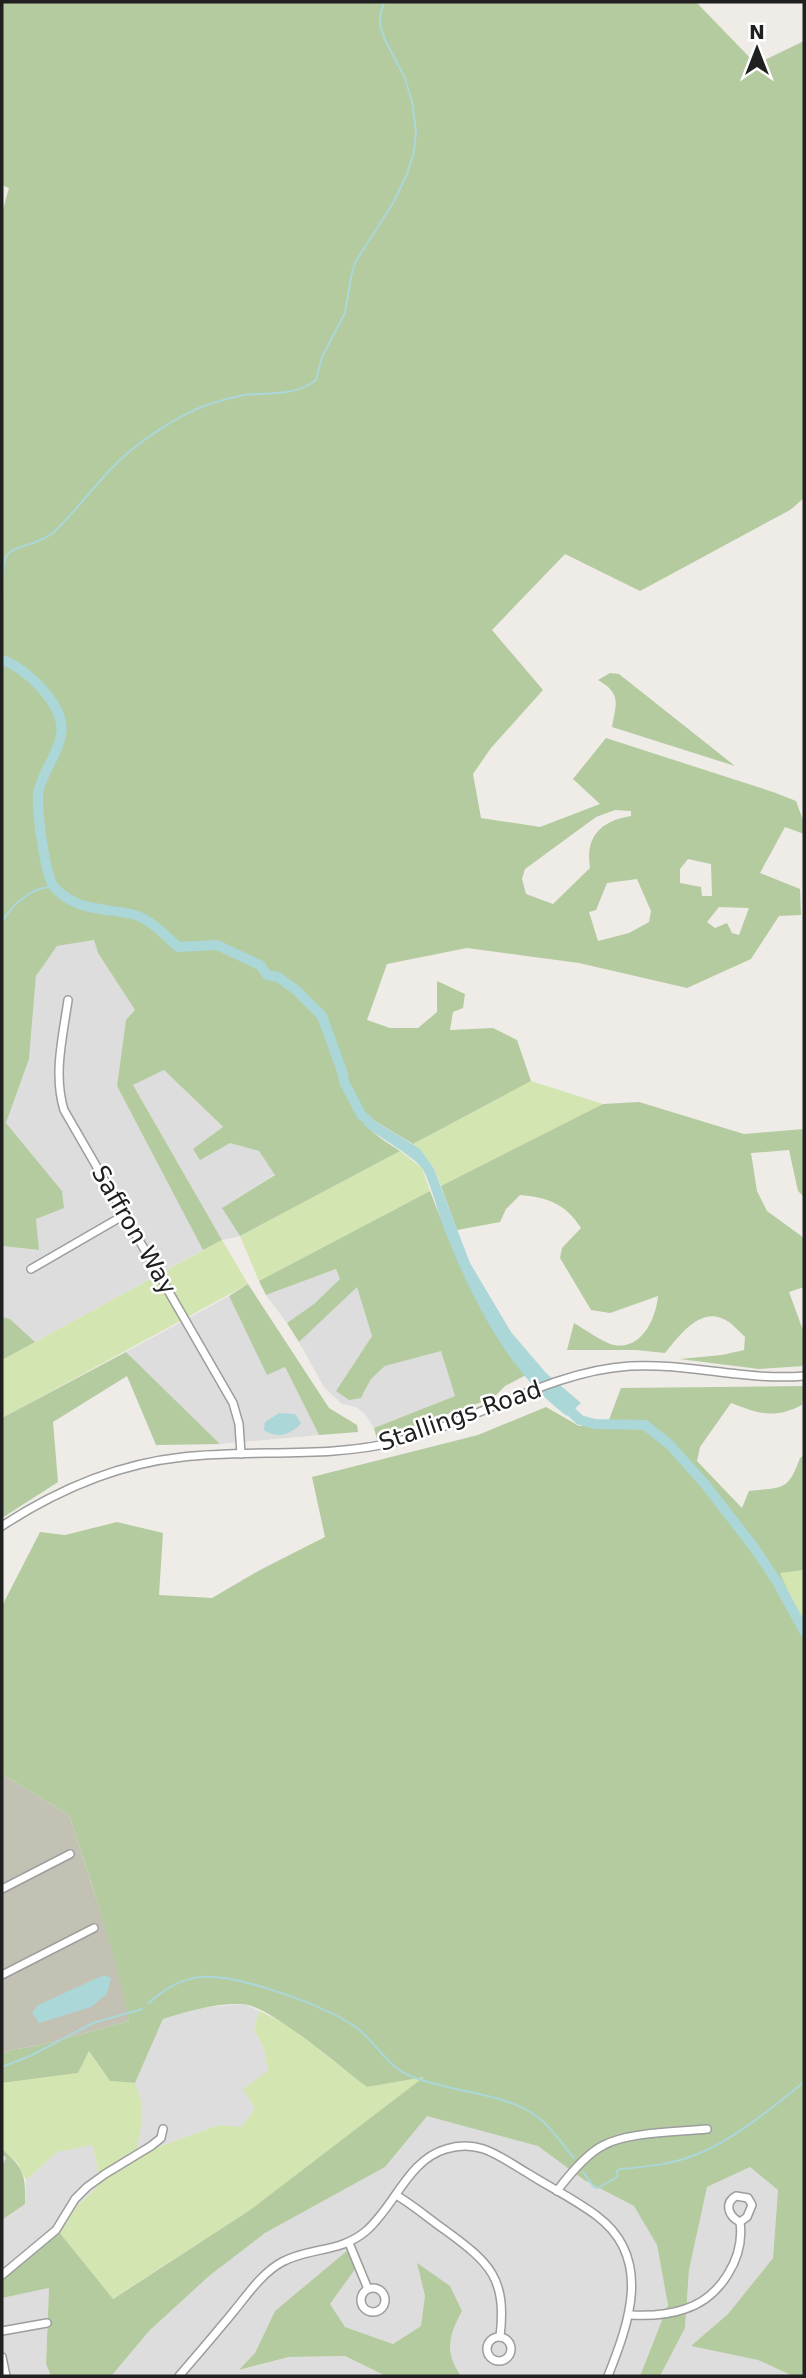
<svg xmlns="http://www.w3.org/2000/svg" width="806" height="2378" viewBox="0 0 806 2378" font-family="'DejaVu Sans',sans-serif">
<style>
.residential{fill:#ddd}
.construction{fill:#c3c1b3}
.grass{fill:#d3e5b1}
.forest{fill:#b3cb9f;fill-rule:evenodd}
.water{fill:#abd7d9}
.lines{fill:none;stroke-linecap:round;stroke-linejoin:round}
.stream{stroke:#abd7d9;stroke-width:2}
.river{stroke:#abd7d9;stroke-width:10}
.minor-casing{stroke:#9d9d9d;stroke-width:10}
.minor{stroke:#fff;stroke-width:7}
.labels{text-anchor:middle;stroke-width:5;stroke-linejoin:round;paint-order:stroke}
.street-label{font-size:24px;fill:#202020;stroke:#fff}
</style>
<rect width="100%" height="100%" fill="#efebe7"/>
<g class="residential">
<polygon points="94,940 98,953 135,1010 126,1021 117,1086 203,1250 35,1342 10,1319 2,1317 2,1246 38,1250 36,1219 62,1191 6,1123 29,1059 36,976 57,946"/>
<polygon points="164,1070 223,1128 194,1149 230,1143 259,1151 275,1174 222,1208 240,1236 222,1240 133,1085"/>
<polygon points="336,1269 341,1279 314,1304 287,1323 266,1295"/>
<polygon points="357,1286 372,1336 336,1391 364,1394 371,1379 385,1366 441,1350 455,1396 374,1428 365,1414 356,1407 342,1404 324,1387 299,1342"/>
<polygon points="229,1296 267,1374 285,1367 319,1435 220,1444 126,1352"/>
<polygon points="245,2004 259,2011 254,2030 264,2048 268,2071 255,2109 241,2128 219,2125 135,2155 135,2083 163,2019 197,2008"/>
<polygon points="427,2115 538,2146 584,2180 634,2206 657,2245 668,2305 640,2376 461,2376 452,2364 449,2334 417,2264 425,2296 422,2326 393,2344 345,2327 330,2304 356,2268 348,2251 275,2311 255,2353 241,2370 289,2357 345,2356 386,2376 108,2376 113,2374 149,2331 209,2276 265,2233 385,2167"/>
<polygon points="92,2144 98,2168 98,2186 77,2206 59,2232 2,2276 2,2220 25,2204 26,2180 57,2152"/>
<polygon points="750,2167 778,2190 773,2258 728,2314 692,2346 758,2360 793,2376 660,2376 685,2328 689,2270 707,2187"/>
<polygon points="49,2288 46,2364 51,2376 2,2376 2,2298"/>
</g>
<polygon class="construction" points="2,1774 69,1815 107,1932 122,1983 129,2021 41,2045 11,2050 2,2054"/>
<g class="grass">
<polygon points="531,1081 603,1104 441,1186 434,1169 413,1144"/>
<polygon points="400,1151 422,1168 430,1191 259,1281 240,1236"/>
<polygon points="222,1240 248,1284 2,1418 2,1360"/>
<polygon points="804,1570 804,1628 779,1573"/>
<path d="M259,2011l27,13 81,63 59,-11 -176,134 -138,89 -53,-67 18,-26 21,-20v-18l-6,-23 -35,7 -31,28 -9,-18 -15,-13v-66l76,-10 11,-22 21,30 25,2c13,30 5,42 1,72l83,-30 22,2 14,-18 -12,-20 25,-18 -4,-23 -10,-18z"/>
</g>
<g class="forest">
<path d="M2,2h694l60,62 48,-23v457l-14,12 -150,81 -75,-37 -73,76 51,60 -52,58 -18,26 8,44 59,9 60,-23 -27,-25 33,-41 167,54 23,9 8,22v11l-19,-7 -25,46 40,16 1,26 -22,1 -28,43 -64,29 -108,-25 -112,-15 -80,16 -20,56 23,8h28l19,-16v-31l28,13 -2,14 -10,4 -3,18 43,-2 24,12 14,41 -118,63 -38,-23 -18,-16c4,23 25,34 43,46l-160,85 -18,-28 53,-33 -16,-24 -29,-8 -30,17 -7,-11 30,-22 -59,-57 -31,15 89,155 -19,10 -86,-164 9,-66 9,-10 -37,-57 -4,-13 -37,6 -21,30 -7,83 -23,64 56,68 2,17 -28,11 3,31 -37,-4v-1033l7,-25 -7,-3zM615,810l16,1v5c-30,5 -46,20 -41,52l-37,36 -27,-10 -4,-15 3,-10 71,-52zM688,859l23,5 1,32h-10l-1,-9 -21,-4v-14zM637,879l14,32 -2,11 -20,11 -31,8 -9,-29 7,-2 11,-27zM719,907l30,1 -10,27 -7,-2 -5,-10 -12,5 -8,-6z"/>
<path d="M610,673l9,1 116,92 -123,-39c4,-24 10,-33 -14,-47z"/>
<path d="M639,1102l105,32 60,-5v68l-6,-6 -9,-41 -38,3 6,38 10,20 37,27v49l-15,5 15,41v33l-45,3 -79,-10 42,-4 22,-5 1,-13c-5,-5 -11,-11 -16,-15 -27,-19 -49,13 -64,31l-29,-3h-69l7,-27c10,6 30,20 40,22 28,5 42,-27 44,-49l-48,17 -19,-3 -31,-52 2,-10 19,-20c-15,-24 -34,-31 -61,-33l-14,14 -6,13 -43,8 -16,-44 162,-82z"/>
<path d="M430,1191c25,66 53,129 96,184l-21,11 -12,12 -116,41 -3,-11 81,-32 -14,-45 -56,15 -14,13 -10,19 -12,2 -13,-9 36,-55 -15,-49 -58,55 -12,-19 27,-19 26,-25 -4,-10 -70,26 -7,-14z"/>
<polygon points="248,1284 329,1408 357,1425 358,1432 319,1435 285,1367 267,1375 229,1296"/>
<polygon points="2,1317 10,1319 35,1342 2,1360"/>
<polygon points="126,1352 220,1444 156,1445 127,1376 53,1422 58,1482 2,1518 2,1418"/>
<path d="M804,1386l-2,19c-28,14 -42,9 -71,-2l-31,44 -3,14 45,47 7,-17c33,-4 39,1 51,-33l4,-3v115l-24,3 24,55v748h-11l-35,-16 -67,-14 37,-32 45,-56 5,-68 -28,-23 -43,20 -18,83 -4,58 -25,48h-20l28,-71 -11,-60 -23,-39 -50,-26 -46,-34 -111,-30 -42,51 -120,66 -56,43 -60,55 -36,43 -5,2h-57l-5,-12 3,-76 -47,10v-22l57,-44 54,67 137,-89 174,-133 -57,10c-26,-19 -97,-82 -125,-83 -27,-1 -54,7 -79,15l-28,64 -25,-2 -21,-30 -11,22 -76,10v-29l9,-4 30,-5 88,-24c-14,-70 -38,-138 -60,-206l-67,-41v-168l38,-74 25,3 52,-13 46,11 -4,62 53,3 48,-28 65,-33 -13,-60 166,-42 68,-28 33,19 28,-1 14,-37z"/>
<path d="M2,2149c22,19 24,27 23,55l-23,16v-54l4,-8 -4,-4z"/>
<path d="M348,2250l8,18 -26,36 15,23 48,17 28,-18 4,-30 -8,-33 33,23 12,25c-13,24 -18,41 -1,65h-75l-41,-20 -56,1 -50,13 16,-17 20,-42z"/>
</g>
<g class="water">
<path d="M356,1103l19,18 45,28 14,20 36,94 41,69 35,41 35,30 -14,13c-60,-44 -96,-120 -123,-187 -5,-14 -15,-51 -22,-61 -9,-12 -43,-31 -57,-42l-5,-8z"/>
<path d="M279,1413l16,1 6,9c-9,12 -25,16 -37,7l1,-8z"/>
<polygon points="104,1975 111,1978 107,1994 91,2007 39,2023 32,2013 38,2005"/>
</g>
<g class="lines">
<g class="stream">
<path d="M2,602c3,-14 -2,-34 5,-47 7,-10 33,-10 47,-23 20,-19 37,-42 57,-63 23,-25 69,-56 102,-66 10,-3 21,-6 31,-8 26,-3 50,2 72,-15l6,-23 23,-44 7,-41 4,-11 37,-58 14,-29 7,-22 2,-20 -4,-31 -8,-25 -19,-36 -5,-15v-9l4,-14"/>
<path d="M2,922c10,-17 30,-36 51,-35"/>
<path d="M149,2003c15,-14 32,-24 52,-26 38,-3 125,29 156,51 18,14 30,37 51,47 40,18 97,16 131,43 14,11 24,27 35,40"/>
<polyline points="2,2067 32,2055 93,2023 142,2009"/>
<path d="M583,2172l11,15 4,1 19,-11v-6l3,-2c27,-2 55,-5 80,-16 34,-14 76,-48 104,-71"/>
</g>
<g class="river">
<path d="M2,660c24,7 65,47 59,75 -3,19 -17,35 -22,54 -4,14 6,90 16,99 24,25 50,19 80,27 15,4 31,21 43,32l39,-2 43,20 7,10 11,2 18,13 26,26 21,58 1,8 18,34"/>
<polyline points="561,1402 580,1420 595,1424 645,1425 669,1444 704,1483 753,1546 778,1583 804,1631"/>
</g>
<defs>
<g id="minor">
<path d="M68,1000c-5,36 -15,74 -4,110l169,293 6,21 2,30"/>
<polyline points="31,1269 126,1214"/>
<path d="M2,1526c55,-36 114,-62 181,-69 72,-8 145,2 216,-16 77,-20 151,-70 231,-75 59,-3 116,15 174,10"/>
<polyline points="2,1889 70,1854"/>
<polyline points="2,1975 94,1928"/>
<path d="M557,2191c12,-16 29,-37 47,-46 24,-13 74,-13 103,-16"/>
<path d="M396,2195c17,10 32,23 49,35 45,33 62,48 55,107"/>
<path d="M736,2196l12,2 4,7 -5,12 -7,5c-12,-6 -16,-19 -4,-26z"/>
<polyline points="349,2243 368,2289"/>
<polyline points="2,2275 56,2230 75,2199 87,2187 105,2174 151,2146 161,2138 163,2129"/>
<circle cx="373" cy="2300" r="12"/>
<path d="M630,2315c18,1 38,0 55,-6 35,-11 60,-51 55,-87"/>
<polyline points="2,2331 47,2323"/>
<circle cx="499" cy="2349" r="12"/>
<polyline points="2,2357 6,2376"/>
<path d="M179,2376c19,-22 37,-43 55,-65 14,-17 28,-38 48,-49 28,-15 58,-9 84,-31 29,-25 42,-71 80,-82 34,-11 55,9 83,25 22,14 47,26 68,42 56,42 32,107 11,160"/>
</g>
</defs>
<use href="#minor" class="minor-casing"/>
<use href="#minor" class="minor"/>
</g>
<g class="labels">
<g class="street-label">
<text transform="translate(134 1230) rotate(60)" y="8">Saffron Way</text>
<text transform="translate(460 1416) rotate(-19)" y="8">Stallings Road</text>
</g>
</g>
<rect width="806" height="2378" fill="none" stroke="#202020" stroke-width="7"/>
<g transform="translate(757 49)" stroke="#ffffff" stroke-width="5" paint-order="stroke">
<path d="M0-5L12 26L0 18L-12 26Z" fill="#202020"/>
<text y="-10" font-size="19" font-weight="bold" text-anchor="middle" fill="#202020">N</text>
</g>
</svg>
